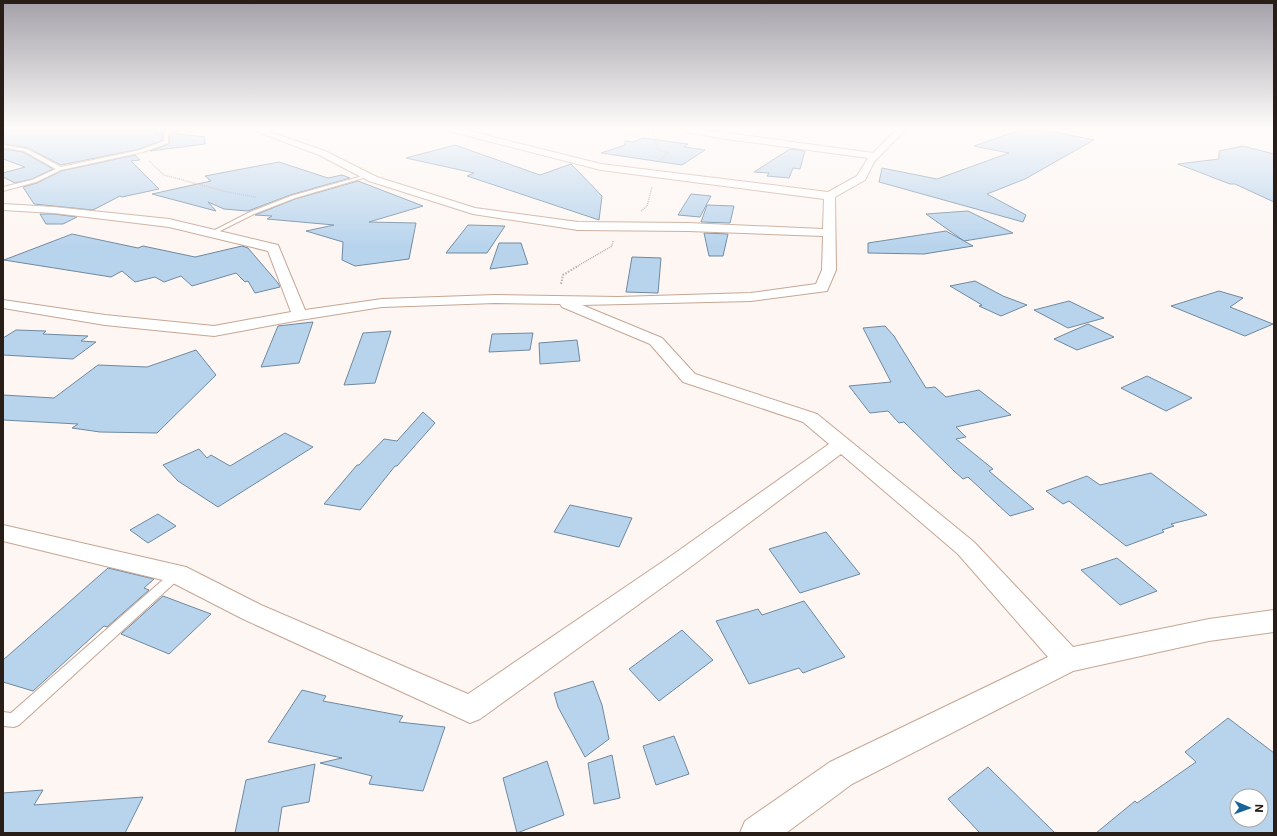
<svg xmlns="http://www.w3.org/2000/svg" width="1277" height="836" viewBox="0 0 1277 836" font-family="Inter,sans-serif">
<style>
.building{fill:#b8d4ed;stroke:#6f89a0;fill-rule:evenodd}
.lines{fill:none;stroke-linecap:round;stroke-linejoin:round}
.lane-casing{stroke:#c6a694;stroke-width:2}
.street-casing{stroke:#c6a694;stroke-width:2}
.path-far1{stroke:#b7afab;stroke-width:1.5;stroke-dasharray:1 1;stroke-linecap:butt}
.path{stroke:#b7afab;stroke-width:2;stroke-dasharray:1.5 1.5;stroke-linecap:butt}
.lane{fill:#fff;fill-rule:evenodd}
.street{fill:#fff;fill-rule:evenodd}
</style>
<rect width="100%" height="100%" fill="#fdf6f3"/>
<g class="building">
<polygon points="3,129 156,129 156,132 163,132 163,140 140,149 61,165 28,148 3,144"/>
<polygon points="1022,129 1040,129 1094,140 1025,179 987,194 1026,215 1023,222 879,182 882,168 937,179 1009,153 974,146"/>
<polygon points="171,133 205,137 205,144 150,151 169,144 170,134"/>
<polygon points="643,138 688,144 684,147 705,150 682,165 601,153 625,145 625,141 633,142"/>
<polygon points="455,145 540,175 571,164 602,196 599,220 467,176 474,173 406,158"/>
<polygon points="1243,146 1274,154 1274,202 1235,184 1230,184 1178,164 1219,159 1219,151"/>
<polygon points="3,149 23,152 53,169 32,179 15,183 3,177 3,173 25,167 3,159"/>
<polygon points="790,149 805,151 800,169 793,168 789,178 767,176 769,173 754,172"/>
<polygon points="135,155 140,160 131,161 159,189 122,197 120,196 93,210 34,204 23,187 37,183 61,171"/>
<polygon points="279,162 328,178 342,175 350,178 290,195 248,211 224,209 208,202 216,211 152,194 211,181 205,176"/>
<polygon points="358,181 423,206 369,222 416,223 409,259 355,266 342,260 343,242 306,231 334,225 267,219 272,216 255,215 295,199"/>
<polygon points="691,194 711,196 700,217 678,215"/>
<polygon points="707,205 734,206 730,223 701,222"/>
<polygon points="968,211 1013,233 964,241 926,214"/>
<polygon points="40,214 54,214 77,217 63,224 46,224"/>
<polygon points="468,225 505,226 487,253 446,253"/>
<polygon points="946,231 973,246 924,254 868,253 868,243"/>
<polygon points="704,233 728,234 723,256 709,256"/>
<polygon points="72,234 138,248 143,246 195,257 242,246 248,248 278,283 280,287 255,293 248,281 245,282 236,273 192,286 181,276 164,282 155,277 135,282 122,271 111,277 4,260"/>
<polygon points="499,243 521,243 528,264 490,269"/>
<polygon points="632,257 661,258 658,293 626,292"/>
<polygon points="975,281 1003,296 1027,305 1001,316 979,306 982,305 950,286"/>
<polygon points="1219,291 1243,298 1230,307 1273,324 1245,336 1171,306"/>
<polygon points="1069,301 1104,318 1068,328 1034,310"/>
<polygon points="313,322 299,363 261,367 278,326"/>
<polygon points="1088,324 1114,337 1077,350 1054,339"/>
<polygon points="885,326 894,336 926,388 935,387 946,397 979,390 1011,415 956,427 966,437 956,439 993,469 989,471 1034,509 1010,516 968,477 963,479 954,471 904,422 899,423 888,411 870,413 849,386 891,382 863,328"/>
<polygon points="16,330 46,331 43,334 88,336 81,341 96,342 73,359 3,355 3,338"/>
<polygon points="391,331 375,383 344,385 363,333"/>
<polygon points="533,333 530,350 489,352 492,334"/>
<polygon points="577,340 580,361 540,364 539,343"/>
<polygon points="196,350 216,375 157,433 100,432 72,428 78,424 3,420 3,395 54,398 98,365 147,367"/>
<polygon points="1147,376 1192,398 1166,411 1121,388"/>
<polygon points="423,412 435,423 397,466 395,466 360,510 324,504 357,465 359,465 384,439 397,441"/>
<polygon points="285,433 313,447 218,507 178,481 163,465 199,449 207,458 211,455 230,466"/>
<polygon points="1151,473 1207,515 1171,524 1174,526 1162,530 1164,532 1126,546 1069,501 1063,504 1046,491 1087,476 1100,485"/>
<polygon points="570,505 632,518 619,547 554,532"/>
<polygon points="158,514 176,526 148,543 130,530"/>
<polygon points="826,532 860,574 800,593 769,549"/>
<polygon points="1117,558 1157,591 1120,605 1081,570"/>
<polygon points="108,568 154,579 144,588 149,590 107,627 104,626 33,691 3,682 3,660"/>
<polygon points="163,596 211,614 169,654 121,634"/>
<polygon points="804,601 845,657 803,673 799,668 749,684 716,621 758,609 762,615"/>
<polygon points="682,630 713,660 659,701 629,669"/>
<polygon points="593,681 602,705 609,739 585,757 558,707 554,693"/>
<polygon points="302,690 326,696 323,701 403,716 399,722 445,727 423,791 369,784 372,776 320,763 342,758 268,742"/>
<path d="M1228,718l46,35v80h-178l39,-32 2,2 59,-41 -11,-10zM1237,796h24v24h-24z"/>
<polygon points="674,736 689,774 656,785 643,746"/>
<polygon points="612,755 620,798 594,804 588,763"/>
<polygon points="547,761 564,815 517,833 503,778"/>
<polygon points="315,764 309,802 282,807 278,833 235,833 246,780"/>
<polygon points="988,767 1055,833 980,833 948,799"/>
<polygon points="43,790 34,805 143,797 125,833 3,833 3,793"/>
</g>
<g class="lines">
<defs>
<g id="lane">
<polygon points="173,129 179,129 168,133 168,143 143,152 61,170 36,182 3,191 3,187 32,180 56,169 24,151 3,147 3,145 27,149 61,167 140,150 164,141 165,131"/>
<polygon points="366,175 370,176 295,198 254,214 214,234 209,233 250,212 291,196"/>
<polygon points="177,570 181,571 183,574 181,577 19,725 14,727 3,726 3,712 11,713 173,571"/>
</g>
<polygon id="street" points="250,129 261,129 325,151 377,177 475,208 578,222 688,223 823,229 824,199 601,170 449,131 448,129 461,129 601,164 828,192 857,176 868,158 719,138 687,132 683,129 699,129 873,153 897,129 906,129 874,162 865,180 835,197 836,270 827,291 751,301 582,305 662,338 695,374 817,414 974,542 1073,647 1209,619 1274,610 1274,632 1209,641 1073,671 852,784 786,833 740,833 745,821 830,762 1048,657 958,554 841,454 689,568 480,719 470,723 243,619 171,582 3,541 3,525 186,567 261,605 468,694 671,556 829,444 803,422 683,382 650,344 562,307 560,304 495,303 382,307 300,320 214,336 105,325 3,308 3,300 105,315 214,326 291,312 268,251 169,227 54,213 3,210 3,204 54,207 169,219 278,245 305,310 382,299 495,295 618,297 751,293 816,284 822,270 823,236 688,231 578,230 473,214 369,181 319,155"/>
</defs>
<use href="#lane" class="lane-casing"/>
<use href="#street" class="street-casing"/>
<g class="path-far1">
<polyline points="652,129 657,149 668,153 660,160"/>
<polyline points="149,161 164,175 227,192 256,197"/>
<polyline points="641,211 647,206 652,187"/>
<polyline points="576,267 612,246 613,241"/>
</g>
<polyline class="path" points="561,284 563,275 578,266"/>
<use href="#lane" class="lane"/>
<use href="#street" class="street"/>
</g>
<linearGradient id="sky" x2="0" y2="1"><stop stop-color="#a3a0a9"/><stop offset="0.52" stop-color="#fefbfa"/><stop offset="1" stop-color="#fefbfa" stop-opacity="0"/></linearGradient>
<rect width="1277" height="246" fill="url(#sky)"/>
<rect width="1277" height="836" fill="none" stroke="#291d17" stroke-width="8"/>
<g transform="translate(1249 808) rotate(92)"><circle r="19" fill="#ffffff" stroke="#a9a5a2"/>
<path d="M0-3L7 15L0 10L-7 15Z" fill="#186397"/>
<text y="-6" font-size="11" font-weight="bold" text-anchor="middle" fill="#291d17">N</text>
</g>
</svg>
